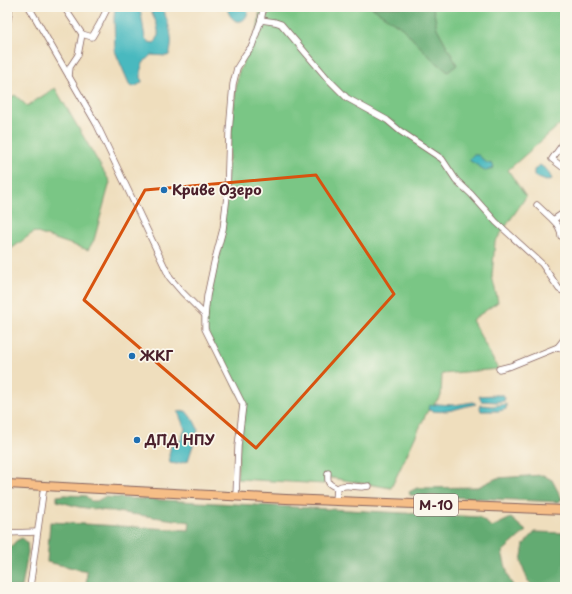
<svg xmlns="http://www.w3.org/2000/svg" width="572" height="594" viewBox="0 0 572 594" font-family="'Playpen Sans',sans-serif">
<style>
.green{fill:#7ac685;stroke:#627258}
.forest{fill:#63ab72;stroke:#56654e}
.water{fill:#4ab9bf;stroke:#4a6c75}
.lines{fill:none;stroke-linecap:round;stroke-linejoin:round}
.minor-casing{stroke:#84625e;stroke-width:7}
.highway-casing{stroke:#84625e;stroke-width:10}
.minor{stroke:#fff;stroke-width:5.5}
.highway{stroke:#f6be87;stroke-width:8}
.marked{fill:none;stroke:#d8530f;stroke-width:3;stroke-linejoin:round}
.poi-dot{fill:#1f6fb2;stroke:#fbf7ec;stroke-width:1.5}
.labels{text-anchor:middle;stroke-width:3.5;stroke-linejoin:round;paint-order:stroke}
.shield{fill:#fbf7ec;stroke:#7f6065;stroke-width:1}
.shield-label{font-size:13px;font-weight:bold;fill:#4a1f2b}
.poi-label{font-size:14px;font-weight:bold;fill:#4a1f2b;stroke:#fbf7ec;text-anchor:start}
</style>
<rect width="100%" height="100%" fill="#fbf7ec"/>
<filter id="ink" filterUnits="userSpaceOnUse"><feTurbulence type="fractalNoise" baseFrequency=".025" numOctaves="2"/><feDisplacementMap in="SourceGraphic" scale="8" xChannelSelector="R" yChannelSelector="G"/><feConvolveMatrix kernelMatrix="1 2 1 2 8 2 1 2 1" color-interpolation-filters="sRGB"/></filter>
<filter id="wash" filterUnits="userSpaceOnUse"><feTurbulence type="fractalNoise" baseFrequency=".012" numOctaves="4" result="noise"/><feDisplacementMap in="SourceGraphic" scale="16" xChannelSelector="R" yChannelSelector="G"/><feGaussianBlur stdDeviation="0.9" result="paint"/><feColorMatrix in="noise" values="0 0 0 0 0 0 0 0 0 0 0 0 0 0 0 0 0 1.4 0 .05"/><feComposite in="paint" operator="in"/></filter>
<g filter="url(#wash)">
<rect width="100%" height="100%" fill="#efdebd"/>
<g class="green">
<polygon points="260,7 565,7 565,120 508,170 526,197 495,242 492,276 498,302 472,320 498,369 442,374 441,396 427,412 391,488 326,477 324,484 237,479 243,401 202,325 220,251 234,104 238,74 258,26"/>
<polygon points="55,88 110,182 94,240 88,250 34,232 7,252 7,100 15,95 27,106"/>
</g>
<g class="forest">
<polygon points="371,7 433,7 437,28 457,65 448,72 432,59 402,28"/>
<polygon points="543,475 552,480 562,499 559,502 410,495 409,492 417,488 478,487 497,478"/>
<polygon points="65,495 86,496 91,501 97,501 104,497 479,517 492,527 511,518 526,531 502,552 509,579 514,587 86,587 87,571 47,562 50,522 189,530 190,522 79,507 57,501 57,496"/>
<polygon points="535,532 565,533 565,587 534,587 528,581 521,562 524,544"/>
<polygon points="22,538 27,542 28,552 22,587 7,587 7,551 16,541"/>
</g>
<g class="water">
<path d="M119,7h9l5,3h6l2,3 4,25 4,4 5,1c7,-5 4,-18 0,-25 -1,-3 -3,-6 -4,-9l5,-2h7c6,15 13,32 7,48l-2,1 -16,-1c-10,9 -12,13 -9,27 -4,3 -7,6 -12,4l-15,-35 -1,-34 1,-8z"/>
<path d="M227,7h21c1,19 -18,19 -21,0z"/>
<polygon points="473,155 478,155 487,163 492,164 494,167 492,169 486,171 469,160"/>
<polygon points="540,165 547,170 552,179 546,181 534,176 534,170"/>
<polygon points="495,395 503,395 505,398 504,401 496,402 481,401 479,396"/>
<path d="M473,402l3,2c-17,3 -31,11 -48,6l1,-4 8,-2 17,1z"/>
<polygon points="506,404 506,409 499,411 481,411 480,408 481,405 492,406"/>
<polygon points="186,411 194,421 198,429 196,437 193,441 193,445 188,461 177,464 170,463 169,455 171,446 176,442 181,440 185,429 178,412"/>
</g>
</g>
<g filter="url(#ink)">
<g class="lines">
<defs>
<g id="minor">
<polyline points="29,7 97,125 170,278 182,292 205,315"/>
<polyline points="64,7 82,34"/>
<polyline points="261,20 275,22 281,24 327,78 347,98 387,120 400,131 442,159 456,180 471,194 496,222 542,264 559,289 565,292"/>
<polyline points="7,25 10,7"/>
<polyline points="69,76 70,67 78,55 82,34 92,37 99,25 108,7"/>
<polyline points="565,141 552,159 565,169"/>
<polyline points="537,205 553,220 565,212"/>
<path d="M553,220c5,5 8,9 8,16"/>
<polyline points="565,254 565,257"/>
<polyline points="558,347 565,338"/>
<polyline points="499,369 511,366 558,347 565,349"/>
<path d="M328,473c-1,11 1,11 9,15l-1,13"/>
<path d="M337,488c8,-5 16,-1 25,-1 1,0 5,-1 7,-1"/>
<polyline points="236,496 238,446 243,405 205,329 205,315 207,296 214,263 223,229 227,196 229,132 233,84 237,68 245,55 252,46 261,20 263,10 263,7"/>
<polyline points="7,533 37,532"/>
<polyline points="30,587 44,486"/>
</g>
<polyline id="highway" points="7,484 286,499 565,510"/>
</defs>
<use href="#minor" class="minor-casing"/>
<use href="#highway" class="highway-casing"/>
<use href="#minor" class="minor"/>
<use href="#highway" class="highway"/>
</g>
</g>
<path class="marked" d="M316,175l78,119 -138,154 -172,-148 61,-110z"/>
<g class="poi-dot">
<circle cx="164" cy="190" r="4"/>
<circle cx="132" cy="356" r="4"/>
<circle cx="137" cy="440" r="4"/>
</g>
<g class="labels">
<rect class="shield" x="414" y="494" width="44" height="22" rx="3"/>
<g class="shield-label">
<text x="436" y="510">М-10</text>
</g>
<g class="poi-label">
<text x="172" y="195">Криве Озеро</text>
<text x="140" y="361">ЖКГ</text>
<text x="145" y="445">ДПД НПУ</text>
</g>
</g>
<rect width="572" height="594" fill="none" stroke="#fbf7ec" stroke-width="24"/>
</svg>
